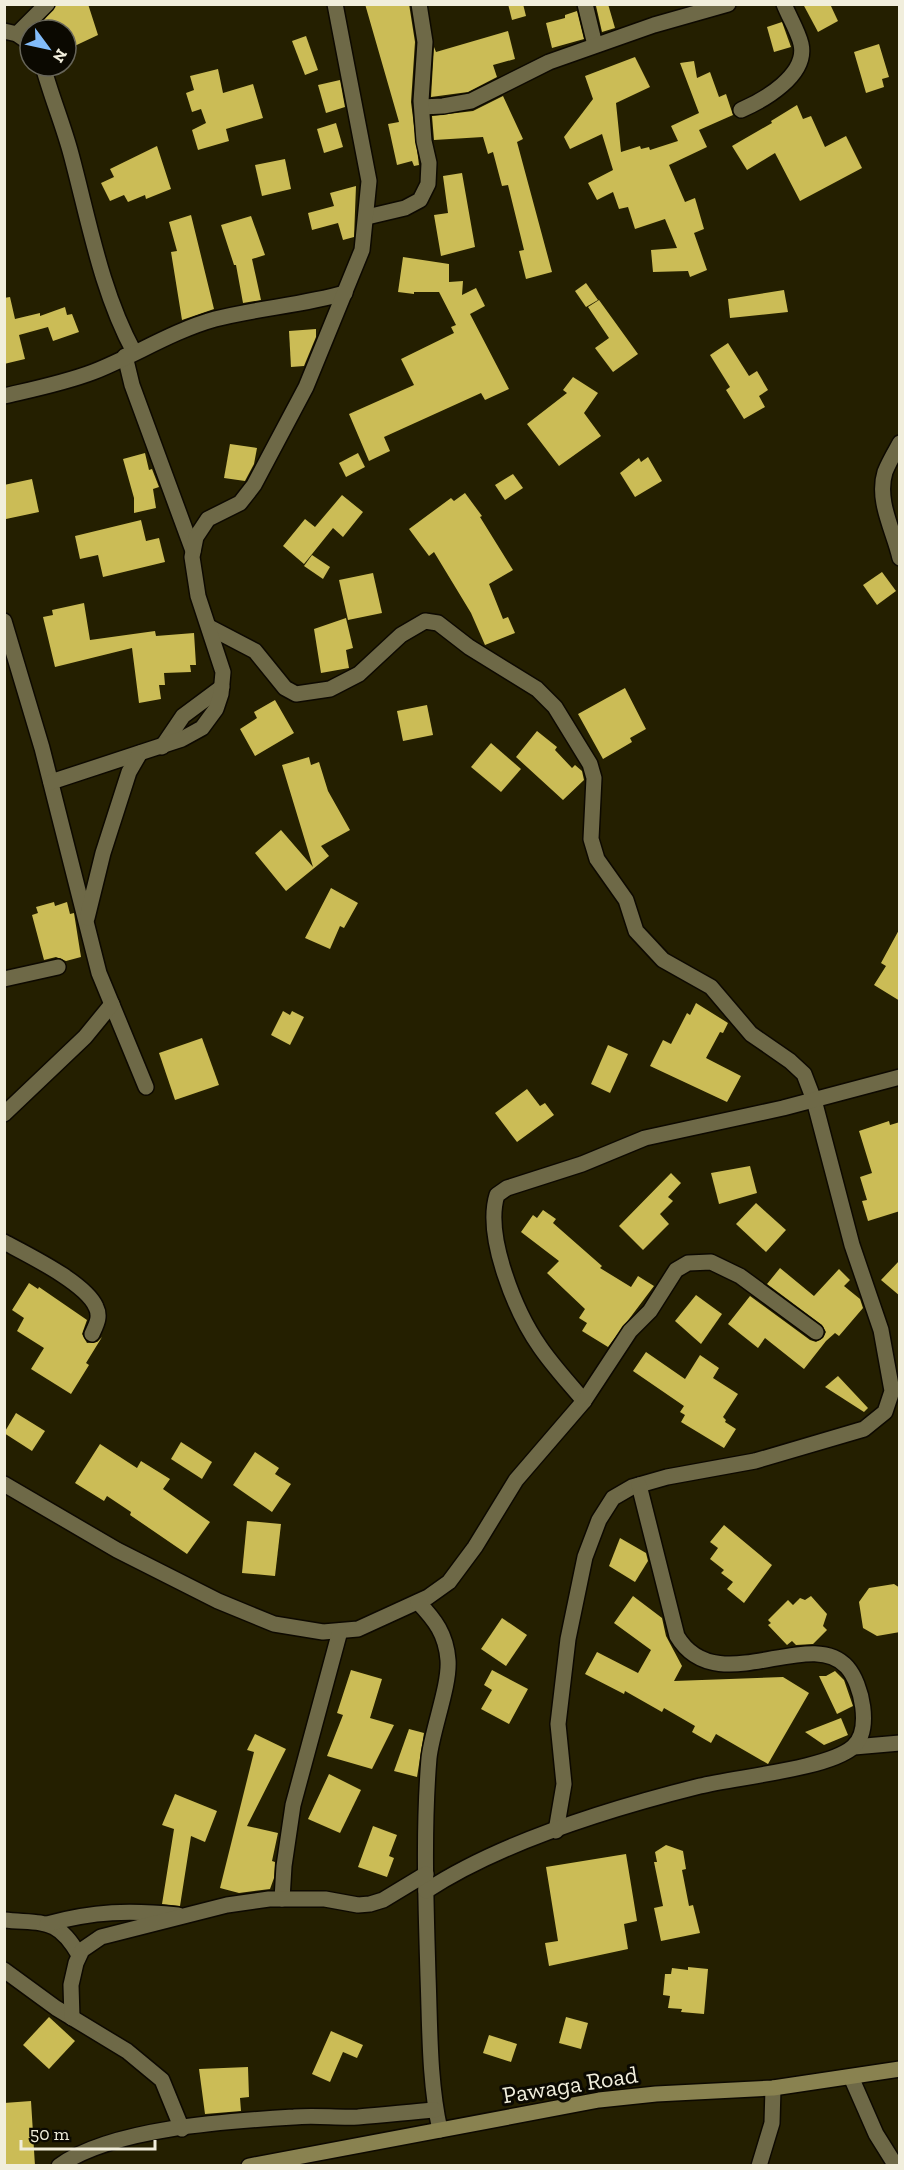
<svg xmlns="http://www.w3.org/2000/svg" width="904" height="2170" viewBox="0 0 904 2170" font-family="'Zilla Slab',serif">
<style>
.building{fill:#cbbc56}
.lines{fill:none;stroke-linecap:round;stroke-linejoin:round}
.street-casing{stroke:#0d0900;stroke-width:18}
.secondary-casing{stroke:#0d0900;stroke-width:18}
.street{stroke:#6e6947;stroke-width:15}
.secondary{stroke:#898250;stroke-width:15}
.labels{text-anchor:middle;stroke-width:6;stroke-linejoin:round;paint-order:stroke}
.street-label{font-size:24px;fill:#f1eedc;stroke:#0b0901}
</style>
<rect width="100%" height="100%" fill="#241f00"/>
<g class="building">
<polygon points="56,4 88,4 98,35 66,50 66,30 49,30 44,20"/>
<polygon points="365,4 409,4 415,42 411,102 419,165 414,166 412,161 397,165 388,124 399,122"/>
<polygon points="508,4 523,4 526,16 512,20"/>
<polygon points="608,4 615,28 602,32 596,6"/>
<polygon points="803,4 830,4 838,21 818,32"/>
<polygon points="577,11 584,39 552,48 546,23 565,18 565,15"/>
<polygon points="782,22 791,47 774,52 767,27"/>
<polygon points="508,31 515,59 493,65 497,77 468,92 431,97 434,47 436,52"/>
<polygon points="306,36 318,70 305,75 292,41"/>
<polygon points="879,44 889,77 882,79 884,87 866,93 854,52"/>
<polygon points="635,57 650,87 616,103 621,152 640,146 641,149 649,147 650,150 678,141 671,126 699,113 680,63 694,61 697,78 710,72 719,97 726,94 733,115 699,130 707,147 669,165 685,202 695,198 704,229 694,233 707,270 690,277 688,271 653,272 651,250 677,248 665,219 635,229 628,207 619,209 613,192 597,200 588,183 613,170 602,134 570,149 564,137 593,99 585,76"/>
<polygon points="218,69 223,93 253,84 263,118 226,129 229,141 198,150 192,130 206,123 201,109 192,112 186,93 194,90 190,76"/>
<polygon points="340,80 345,107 326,113 318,85"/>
<polygon points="503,96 523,139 517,142 552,272 526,279 519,251 524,250 508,185 502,186 493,152 488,154 483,137 434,140 432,116 473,111"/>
<polygon points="797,105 803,119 811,116 825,147 846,136 862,168 800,201 775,153 747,170 732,146 772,123 771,121"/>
<polygon points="336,123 343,147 324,153 317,129"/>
<polygon points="157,146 171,189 146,199 145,195 128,202 124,195 110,201 101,183 114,177 110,169"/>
<polygon points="285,159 291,189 262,196 255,165"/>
<polygon points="462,173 475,247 441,256 434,215 448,213 443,176"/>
<polygon points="356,186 354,237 343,240 338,223 312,230 308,213 334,206 330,193"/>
<polygon points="191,215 214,309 182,320 171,252 177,251 169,222"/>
<polygon points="251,216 265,255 252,259 261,300 243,303 236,265 234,265 221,225"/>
<polygon points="403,257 449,264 449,282 463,281 462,295 476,288 485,306 470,314 509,389 485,400 481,393 384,437 390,451 369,461 349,414 414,385 401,359 454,333 451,327 456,325 439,292 414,292 414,294 398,292"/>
<polygon points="586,283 598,300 586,307 575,291"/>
<polygon points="784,290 788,312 730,318 728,299"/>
<polygon points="10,297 15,319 40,313 40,316 65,307 67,315 72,314 79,332 53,341 48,327 19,335 25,359 4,364 4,298"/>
<polygon points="599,300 638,354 613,372 595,348 609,338 588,307"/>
<polygon points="316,329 316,337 304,366 291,367 289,331"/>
<polygon points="728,343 749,376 757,371 768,390 759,396 765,407 744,419 726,390 730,387 710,355"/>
<polygon points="573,377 598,393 584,413 601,436 559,466 527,424 567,393 563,390"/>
<polygon points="230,444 257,448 254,464 245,481 224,478"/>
<polygon points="145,453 149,470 152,469 159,487 153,489 156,508 134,513 134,498 123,459"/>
<polygon points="358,453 365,467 346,477 339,463"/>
<polygon points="648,457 662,481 635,497 620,473 639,458 641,462"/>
<polygon points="513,474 523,488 505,500 495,485"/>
<polygon points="32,479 39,512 6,519 4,485"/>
<polygon points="465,493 482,516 480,517 513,570 489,584 503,619 508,617 515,633 485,645 471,613 434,552 429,556 409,529 451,498 454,501"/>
<polygon points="342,495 363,512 343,537 333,528 304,564 283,546 305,519 315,527"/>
<polygon points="141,520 146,541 159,538 165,562 103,577 98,555 80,559 75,536"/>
<polygon points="312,555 330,567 323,579 304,566"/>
<polygon points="882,572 896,591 877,605 863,585"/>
<polygon points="373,573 382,613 348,620 339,580"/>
<polygon points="84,603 90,640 155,631 156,636 194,633 196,665 190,665 191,672 164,673 165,685 159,685 161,699 139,703 132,648 55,667 43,617 53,615 52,610"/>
<polygon points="346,618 353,648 346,650 349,668 321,673 314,629"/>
<polygon points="625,688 646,729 630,738 632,742 603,759 578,714"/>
<polygon points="275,700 294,733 255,756 240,729 257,718 254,712"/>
<polygon points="427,705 433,735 403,741 397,711"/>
<polygon points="537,731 557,747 555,750 572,768 575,765 582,771 584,780 563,800 516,757"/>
<polygon points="491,743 521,769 501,792 471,767"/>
<polygon points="309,757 311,765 319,762 328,791 350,830 321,846 329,856 286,891 255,853 281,830 313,867 282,765"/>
<polygon points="331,888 358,903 344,928 340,926 330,949 305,938"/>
<polygon points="54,902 55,906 67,902 70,914 74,913 81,957 66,961 56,957 44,960 32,915 38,913 36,907"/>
<polygon points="900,928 900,1001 874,985 886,966 881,963"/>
<polygon points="696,1003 728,1023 723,1033 720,1032 706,1058 741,1076 727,1102 650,1066 663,1040 671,1044 687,1013 690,1015"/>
<polygon points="283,1011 290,1015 292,1011 304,1017 290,1045 271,1035"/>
<polygon points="202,1038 219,1085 175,1100 159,1053"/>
<polygon points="608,1045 628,1054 610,1093 591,1084"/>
<polygon points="527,1089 540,1106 545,1103 554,1115 517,1142 495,1113"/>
<polygon points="889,1121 890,1125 900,1122 900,1211 868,1221 862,1201 867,1200 860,1177 872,1173 859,1131"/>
<polygon points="750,1166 757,1193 719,1204 711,1173"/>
<polygon points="671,1173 681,1183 668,1197 673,1201 660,1214 669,1224 643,1250 619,1226"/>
<polygon points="756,1203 786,1230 766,1252 736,1224"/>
<polygon points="543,1210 556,1219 553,1223 602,1266 600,1268 631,1287 638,1276 654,1286 608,1347 582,1331 587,1323 579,1318 585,1309 547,1273 559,1261 521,1232 533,1215 537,1218"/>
<polygon points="900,1260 900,1296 881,1280"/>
<polygon points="780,1268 814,1296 839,1269 850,1280 844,1286 860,1299 863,1308 839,1336 835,1333 826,1341 804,1369 765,1338 758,1348 728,1324 750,1296 810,1340 816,1342 823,1338 826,1332 822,1325 767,1284"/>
<polygon points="29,1283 38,1289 39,1287 87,1320 82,1334 87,1343 97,1342 102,1337 86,1363 89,1365 71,1394 31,1369 44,1348 17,1331 24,1318 12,1310"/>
<polygon points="696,1295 722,1314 701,1344 675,1321"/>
<polygon points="646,1352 685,1379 700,1355 719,1368 713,1378 738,1394 723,1417 726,1420 725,1422 736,1429 724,1448 681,1422 685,1415 680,1412 684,1406 633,1371"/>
<polygon points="838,1376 868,1408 864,1412 825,1387"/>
<polygon points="16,1413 45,1431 32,1451 4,1433"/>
<polygon points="181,1442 212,1462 202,1479 171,1459"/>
<polygon points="100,1444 137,1468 141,1461 170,1479 163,1489 210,1522 187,1554 130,1515 131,1512 107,1496 104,1501 75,1483"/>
<polygon points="255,1452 279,1468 275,1474 291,1484 272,1512 233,1485"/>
<polygon points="247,1521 281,1524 275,1576 242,1573"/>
<polygon points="724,1525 772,1565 744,1603 727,1589 733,1582 721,1573 724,1570 710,1559 718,1548 710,1542"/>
<polygon points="620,1538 646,1553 648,1561 635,1582 609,1566"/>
<polygon points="894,1584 900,1588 900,1632 877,1636 863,1628 859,1602 869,1588"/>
<polygon points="633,1596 662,1618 666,1636 682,1666 674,1681 783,1677 809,1693 768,1764 716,1734 711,1743 692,1732 695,1726 664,1708 662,1712 625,1691 624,1694 585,1674 597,1652 638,1673 651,1650 614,1623"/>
<polygon points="811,1596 827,1614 823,1626 827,1630 813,1644 796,1645 792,1641 787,1645 768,1625 771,1623 768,1620 788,1600 793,1605 800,1598 805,1600"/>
<polygon points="502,1618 527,1635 506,1666 481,1649"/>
<polygon points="351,1670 382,1679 370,1718 394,1725 372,1769 327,1756 343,1715 337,1713"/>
<polygon points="492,1670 528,1689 509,1724 481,1709 492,1690 484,1685"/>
<polygon points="835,1671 844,1680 853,1706 837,1714 819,1676 826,1676"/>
<polygon points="841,1718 848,1735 824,1745 805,1732"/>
<polygon points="409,1729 424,1733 417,1777 394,1771"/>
<polygon points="255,1734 286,1749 247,1826 278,1833 272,1861 275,1862 274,1878 270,1889 239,1893 220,1888 254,1752 247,1750"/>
<polygon points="329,1774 361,1790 340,1833 308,1819"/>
<polygon points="175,1794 217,1811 205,1842 191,1836 180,1906 162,1904 174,1829 162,1825"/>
<polygon points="373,1826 397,1835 389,1856 394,1858 387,1877 358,1867"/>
<polygon points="666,1845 683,1851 686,1869 682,1870 689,1906 693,1905 700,1933 661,1941 654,1908 663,1906 654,1862 657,1862 655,1852"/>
<polygon points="626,1854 637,1921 624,1924 628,1949 549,1966 545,1943 558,1941 546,1867"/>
<polygon points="688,1967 708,1969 704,2014 681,2012 682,2009 668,2008 670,1996 663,1995 665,1974 671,1974 672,1968 688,1970"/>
<polygon points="49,2017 75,2041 49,2069 23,2045"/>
<polygon points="566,2017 588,2023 581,2049 559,2043"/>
<polygon points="331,2031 363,2045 357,2058 343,2052 330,2082 312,2074"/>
<polygon points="489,2035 517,2044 511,2062 483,2053"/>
<polygon points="248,2067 249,2097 240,2098 241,2111 205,2114 199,2069"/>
<polygon points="31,2101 35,2166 4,2166 4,2103"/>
</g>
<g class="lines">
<defs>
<g id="street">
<polyline points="585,4 595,45"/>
<polyline points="4,31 17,34 30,43"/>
<polyline points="17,34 47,4"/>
<path d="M43,66c8,30 20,58 28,88 18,67 30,137 63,198"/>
<polyline points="422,107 443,106 471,101 549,62 654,25 728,4"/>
<path d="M741,110c23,-10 67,-35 60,-66 -3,-13 -12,-27 -17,-40"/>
<polyline points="367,217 405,208 420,200 428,184 429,163 424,141 421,101 425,42 419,4"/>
<polyline points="125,356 132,385 193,551"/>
<path d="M4,396c30,-7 60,-13 89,-24 41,-16 79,-41 122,-53 43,-11 88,-14 130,-26"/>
<path d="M900,443c-5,9 -11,19 -15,29 -9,29 9,59 15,86"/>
<polyline points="4,621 42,748 99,973 146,1087"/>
<polyline points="209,627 255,651 285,688 296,694 330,689 359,674 401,635 425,621 438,623 469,647 537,689 555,707 590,764 594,778 591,839 597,859 626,900 636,931 663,960 711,987 751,1034 790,1061 804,1074 814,1100 852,1245 881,1330 892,1391 885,1412 864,1429 755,1461 667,1477 632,1487 613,1498 599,1520 585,1557 568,1639 558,1724 564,1784 556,1831"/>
<polyline points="162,747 183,716 222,687"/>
<polyline points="51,782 182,739 202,728 216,709 221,694 223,672 198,596 192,557 196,537 208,519 240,503 254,485 306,387 362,250 369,181 335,4"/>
<polyline points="87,918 103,853 129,772 140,753"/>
<polyline points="4,979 58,967"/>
<polyline points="4,1114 85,1037 112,1004"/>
<path d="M4,1242c24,13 82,41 92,65 5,10 0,18 -4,27"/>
<path d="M584,1401c-15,-18 -31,-35 -44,-54 -24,-34 -56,-111 -43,-152l10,-7 75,-24 63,-26 138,-30 117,-31"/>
<polyline points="4,1484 117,1550 218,1601 274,1624 323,1632 358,1629 428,1597 449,1582 475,1547 516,1480 584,1401 630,1331 650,1311 676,1270 688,1263 711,1262 740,1276 816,1332"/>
<path d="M418,1602c17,18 28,32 30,58 2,25 -16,70 -19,98 -6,73 -3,146 -1,218 2,51 1,105 12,154"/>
<polyline points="854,1747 900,1743"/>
<path d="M426,1891c76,-50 186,-83 274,-105 36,-9 128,-17 153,-39 19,-17 9,-63 -6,-80 -37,-42 -131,35 -170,-31l-38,-151"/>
<polyline points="282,1899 284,1866 293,1805 340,1631"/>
<path d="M4,1920c40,4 53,-3 75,35"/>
<path d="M47,1924c47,-13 83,-14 131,-9"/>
<polyline points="4,1970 56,2008 127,2051 162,2080 182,2129"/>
<polyline points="72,2018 71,1985 76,1963 82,1950 101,1937 227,1905 269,1899 325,1899 358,1905 370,1904 383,1900 426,1874"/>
<polyline points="851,2077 876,2134 896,2166"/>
<path d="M59,2166c53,-38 169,-45 235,-49 21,-2 43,1 64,0 26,-2 52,-5 77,-7"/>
<polyline points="759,2166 772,2123 773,2088"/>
</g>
<polyline id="secondary" points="249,2166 599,2100 656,2094 773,2088 900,2069"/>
</defs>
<use href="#street" class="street-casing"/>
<use href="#secondary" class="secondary-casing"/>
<use href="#street" class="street"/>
<use href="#secondary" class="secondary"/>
</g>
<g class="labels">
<g class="street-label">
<text transform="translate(570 2085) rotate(-9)" y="8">Pawaga Road</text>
</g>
</g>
<rect width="904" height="2170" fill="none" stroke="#f1eedc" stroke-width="12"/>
<g transform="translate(48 48) rotate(123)"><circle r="28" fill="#0b0901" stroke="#676559" stroke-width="1.5"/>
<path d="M0-4.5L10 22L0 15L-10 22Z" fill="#82bcfa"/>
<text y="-9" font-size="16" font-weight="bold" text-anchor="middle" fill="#f1eedc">N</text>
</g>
<path d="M21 2140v9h134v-9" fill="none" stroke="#f1eedc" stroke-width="3"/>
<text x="30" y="2140" font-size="18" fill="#f1eedc" stroke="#0b0901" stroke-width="4.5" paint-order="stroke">50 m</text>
</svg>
